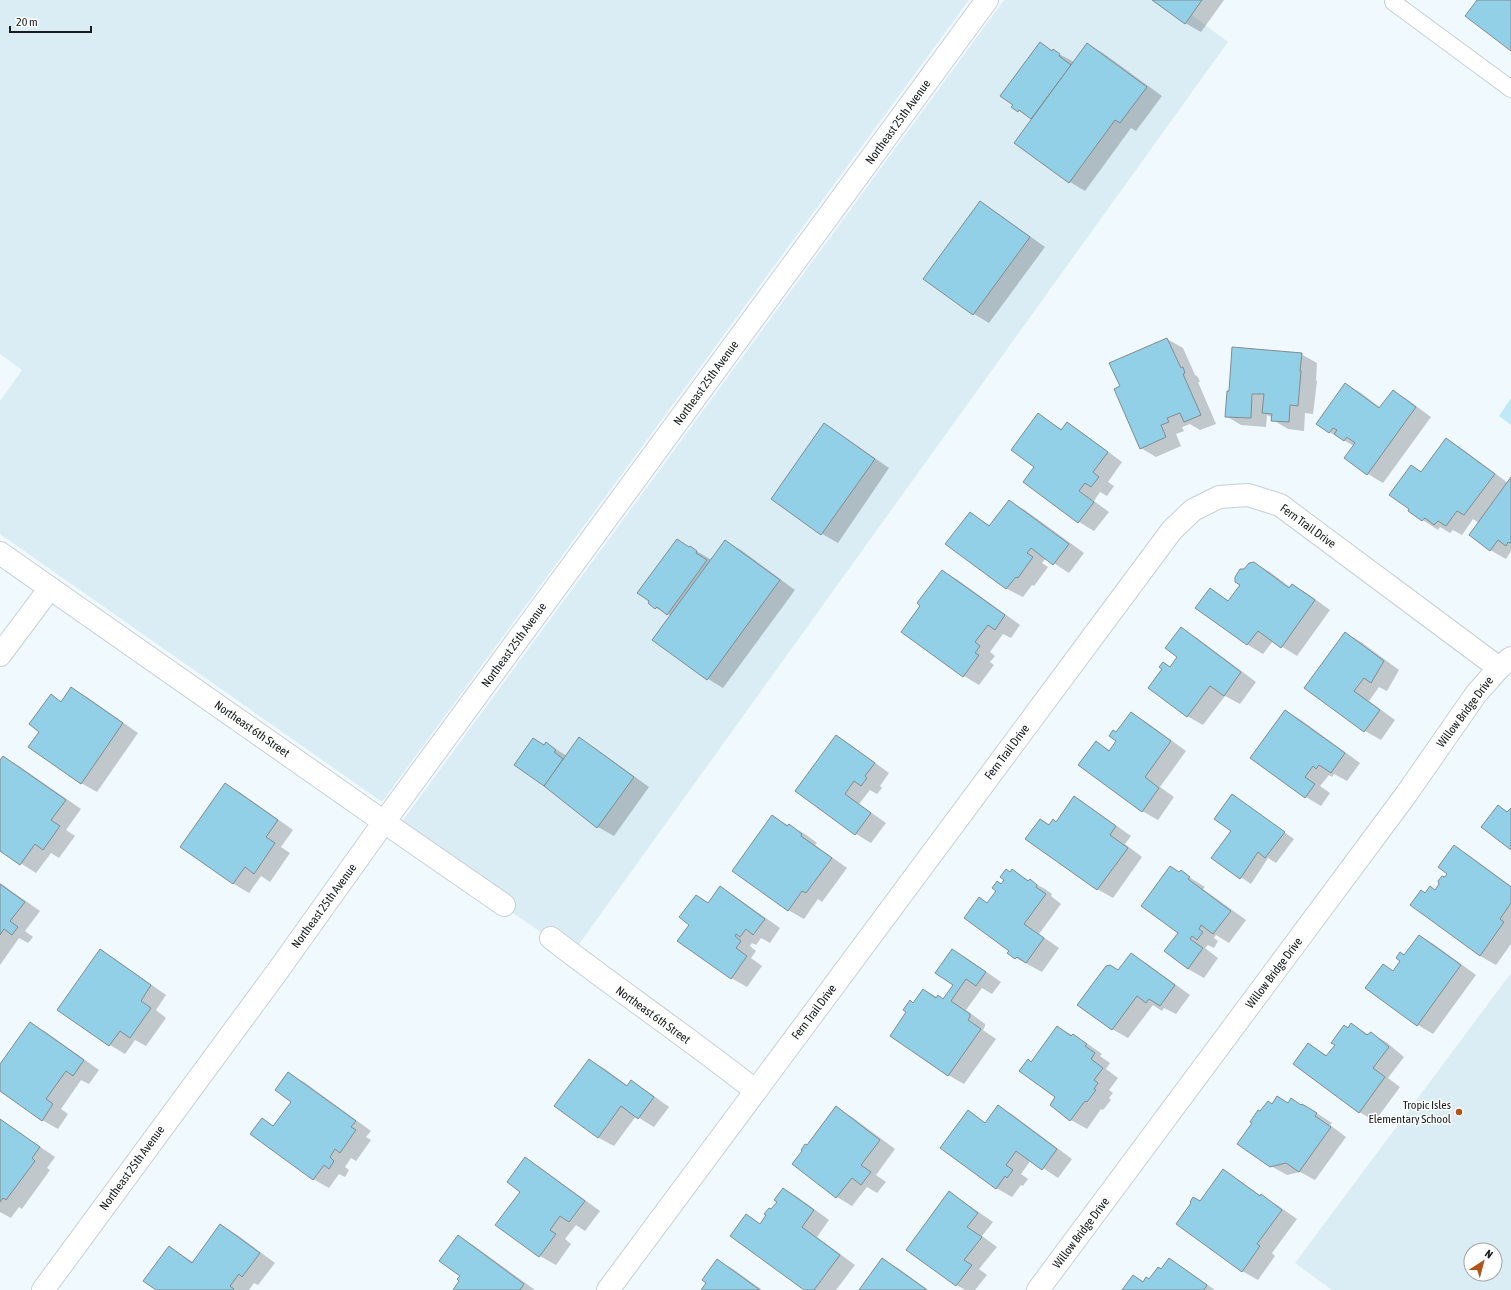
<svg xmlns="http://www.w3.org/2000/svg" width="1511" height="1290" viewBox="0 0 1511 1290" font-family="'Asap Condensed',sans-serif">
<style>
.built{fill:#daedf4;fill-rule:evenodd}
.green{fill:#bfe9f9}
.shadow{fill:#0003}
.building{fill:#91d0e7;stroke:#828c90}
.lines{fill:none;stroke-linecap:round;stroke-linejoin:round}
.service-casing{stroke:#c6d0d4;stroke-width:18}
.minor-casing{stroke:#c6d0d4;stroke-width:24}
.tertiary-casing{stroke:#c6d0d4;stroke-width:24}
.service{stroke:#fff;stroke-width:16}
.minor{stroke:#fff;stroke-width:22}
.tertiary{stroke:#fff;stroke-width:22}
.poi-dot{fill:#b45216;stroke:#fff;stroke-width:1.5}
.labels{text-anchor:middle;stroke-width:3;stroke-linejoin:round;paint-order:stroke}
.street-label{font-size:12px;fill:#181c1d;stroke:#fff}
.poi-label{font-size:12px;fill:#181c1d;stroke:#fff;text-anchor:end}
</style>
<rect width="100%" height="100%" fill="#f0fafe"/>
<g class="built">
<polygon points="0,0 969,0 382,802 0,534 0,401 22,370 0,354"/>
<polygon points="1004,0 1172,0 1228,42 572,954 395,831"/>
<path d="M1511,973v317h-179l-37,-27zM1471,1250h24v24h-24z"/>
</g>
<polygon class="green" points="1511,398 1511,425 1499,416"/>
<g class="shadow">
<polygon points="1154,0 1224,0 1201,32 1185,23"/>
<polygon points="1040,44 1074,62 1087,44 1103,53 1162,96 1136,131 1131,128 1085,191 1070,182 1016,143 1033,119 1013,107"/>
<polygon points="980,203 996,212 1045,247 989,323 974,314 925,279"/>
<polygon points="1167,339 1183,348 1195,375 1198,377 1200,382 1198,382 1216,424 1200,430 1190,424 1182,427 1184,431 1176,434 1181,446 1156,457 1141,448 1121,387 1111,363"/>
<polygon points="1301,354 1317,363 1316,380 1317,381 1313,414 1305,413 1304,431 1288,429 1273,420 1273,418 1267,415 1266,427 1241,425 1226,416 1230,392"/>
<polygon points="1346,384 1361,393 1381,408 1393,391 1408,400 1431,417 1383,483 1368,474 1354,446 1329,432 1317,424"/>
<polygon points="1038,414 1063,430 1067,424 1083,433 1122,462 1108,482 1114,486 1107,496 1100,492 1094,501 1109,512 1094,531 1079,522 1024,482 1035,467"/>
<polygon points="824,425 840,434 889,468 838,543 822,534 772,499"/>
<polygon points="1446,439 1461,448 1508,483 1511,479 1511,551 1506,559 1490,550 1479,523 1473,519 1462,535 1453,530 1450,533 1440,527 1438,530 1409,511 1412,466 1422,472"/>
<polygon points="1009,501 1025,510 1084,553 1069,573 1046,558 1042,563 1048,567 1034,586 1032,585 1023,597 1007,589 947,544 970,513 991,526"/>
<polygon points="677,540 712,560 725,541 741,550 795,590 723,688 708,679 654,640 671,616 656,608"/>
<polygon points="1254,563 1270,572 1291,588 1293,585 1308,594 1330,610 1297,656 1273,641 1263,654 1248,645 1197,607 1210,589 1229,601 1241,585 1245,570"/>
<polygon points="942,571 958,580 1020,625 1011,638 1003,634 990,652 995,656 990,662 994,665 979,685 964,676 903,632 922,605"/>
<polygon points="1181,629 1197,638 1256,682 1240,704 1225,696 1203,725 1187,716 1163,669 1170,667 1179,657"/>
<polygon points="1345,633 1361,642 1399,670 1387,691 1379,687 1369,701 1395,720 1381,740 1365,731 1306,688"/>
<polygon points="71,688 87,697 138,733 97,792 81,783 41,732 51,696 62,702"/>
<polygon points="1286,711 1301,720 1360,763 1347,781 1334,774 1332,777 1329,775 1320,786 1330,793 1321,806 1306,797"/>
<polygon points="1131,713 1146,722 1186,751 1160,787 1174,797 1158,820 1142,811 1096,743 1111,751 1118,741 1117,733"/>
<polygon points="836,736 851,745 889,773 880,786 882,788 877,794 870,790 859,804 886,823 871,843 856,834 796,791"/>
<polygon points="579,739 595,748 649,787 614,836 598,827 544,785 544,746 546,743 567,756"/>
<polygon points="3,757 19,766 81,809 66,830 75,836 59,858 51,853 36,873 0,850 0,762"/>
<polygon points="225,784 241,793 293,830 281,847 290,853 270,882 261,876 249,893 234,884 181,846"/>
<polygon points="1232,795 1294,839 1276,863 1268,858 1251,884 1212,858 1232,831"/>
<polygon points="1075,798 1090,807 1131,836 1125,844 1142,857 1113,898 1097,889 1040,820 1050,826 1057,823"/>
<polygon points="773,817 805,834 817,843 815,845 847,868 822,902 818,899 804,919 788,910"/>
<polygon points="1454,847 1470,856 1511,886 1511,944 1496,965 1480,956 1426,894 1436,890 1448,874"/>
<polygon points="1012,871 1045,889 1052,894 1051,896 1061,904 1039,934 1059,948 1042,972 1016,958 980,899 988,904"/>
<polygon points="1181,872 1205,887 1203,889 1246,920 1229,943 1216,935 1214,938 1218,941 1214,948 1208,945 1205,948 1218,958 1204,978 1188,969 1165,951 1179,933"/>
<polygon points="0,883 40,911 25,931 33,937 28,943 19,938 0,965"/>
<polygon points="721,888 736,897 780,928 770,943 761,938 756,945 752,943 750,946 756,951 751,958 762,966 747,987 731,978 690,924 696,896 709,903"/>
<polygon points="1420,936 1435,945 1476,975 1433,1034 1418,1025 1367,988 1383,965 1394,971"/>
<polygon points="100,950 115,959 166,995 156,1010 166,1018 146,1046 135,1040 125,1054 110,1045"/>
<polygon points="953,950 968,959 1001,982 992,994 982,988 966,1010 985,1024 985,1026 983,1030 996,1039 964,1084 948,1075 914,1004 923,990 943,1000 954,985"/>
<polygon points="1131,954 1146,963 1190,995 1176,1014 1164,1008 1162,1011 1153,1005 1128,1038 1112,1029 1119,971"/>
<polygon points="30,1023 46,1032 99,1070 89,1084 81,1080 61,1109 68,1114 58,1129 42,1120 0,1090 0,1065"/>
<polygon points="1352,1024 1369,1035 1371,1033 1386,1042 1404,1057 1388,1078 1400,1087 1375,1121 1359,1112 1309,1044 1328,1056"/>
<polygon points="1058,1027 1088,1044 1102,1054 1100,1056 1110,1063 1106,1069 1118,1078 1109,1090 1113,1093 1109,1098 1111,1100 1103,1110 1101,1109 1087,1129 1071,1120 1051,1105 1057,1097 1032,1063"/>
<polygon points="589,1060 605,1069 628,1086 632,1082 647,1091 669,1107 654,1127 636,1116 614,1146 599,1138 555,1106"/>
<polygon points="289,1074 304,1082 371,1131 366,1137 371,1140 356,1161 351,1158 345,1167 349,1170 345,1177 339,1174 329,1188 313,1179 262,1119 273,1126 292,1101"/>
<polygon points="1289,1104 1303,1105 1318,1114 1332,1123 1330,1125 1346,1137 1315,1180 1300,1172 1287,1175 1271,1166 1261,1113 1272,1105"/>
<polygon points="998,1106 1013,1115 1072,1159 1058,1178 1031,1160 1021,1174 1028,1179 1023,1186 1021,1185 1012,1197 996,1188 968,1112 986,1123"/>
<polygon points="836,1108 852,1117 895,1149 876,1175 886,1182 877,1193 867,1187 852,1206 837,1197 794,1164"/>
<polygon points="0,1119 55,1157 47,1168 50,1170 22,1209 19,1207 11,1218 0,1212"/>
<polygon points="525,1159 541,1168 600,1211 585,1231 576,1225 565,1239 571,1244 556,1265 540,1256 497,1225 521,1192"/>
<polygon points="1223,1171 1239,1180 1261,1196 1277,1205 1297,1219 1272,1253 1275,1256 1258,1280 1242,1271 1201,1202"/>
<polygon points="784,1189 799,1198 829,1220 817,1237 855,1265 836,1290 806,1290 746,1216 761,1224 778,1201"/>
<polygon points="949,1193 964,1202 993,1222 982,1236 997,1247 979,1269 987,1275 975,1290 965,1290 957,1285 908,1249"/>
<polygon points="221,1225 236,1234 275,1263 258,1285 254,1283 249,1290 158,1290 169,1247 193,1262"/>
<polygon points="458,1236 473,1245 535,1290 454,1290 461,1280 461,1276"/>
<polygon points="882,1259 898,1268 928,1290 860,1290"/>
<polygon points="717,1260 733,1269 762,1290 703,1290"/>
<polygon points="1169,1260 1185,1269 1215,1290 1123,1290 1133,1276 1144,1282 1150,1280 1162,1270"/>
</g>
<g class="building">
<polygon points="1152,0 1202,0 1185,24"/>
<polygon points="1477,0 1511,0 1511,51 1465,16"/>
<polygon points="1040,42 1052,51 1053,49 1060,54 1059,56 1071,65 1031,119 1019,110 1018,112 1011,107 1013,105 1000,96"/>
<polygon points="1087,43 1147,87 1120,123 1115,120 1069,183 1014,143"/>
<polygon points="980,201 1030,237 973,315 923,279"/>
<polygon points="1167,338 1181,368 1183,367 1185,373 1183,374 1201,415 1184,422 1180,413 1167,418 1169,422 1161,425 1166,437 1140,449 1114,389 1120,386 1109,363"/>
<polygon points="1232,347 1302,353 1300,371 1301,371 1298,406 1290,405 1289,422 1271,421 1272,414 1262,413 1264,394 1252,394 1251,418 1225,417 1227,391 1229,391"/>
<polygon points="1345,383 1379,408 1393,390 1416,407 1367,475 1344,458 1355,443 1347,437 1344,441 1334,434 1337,430 1333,428 1329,433 1316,424"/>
<polygon points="1038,413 1061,430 1067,422 1108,452 1093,472 1099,477 1091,487 1085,483 1079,491 1094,502 1078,523 1023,482 1034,467 1011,450"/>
<polygon points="824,423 875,459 821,535 771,499"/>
<polygon points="1446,438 1495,474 1464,515 1457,511 1446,526 1438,521 1434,525 1425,518 1422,521 1408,511 1409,509 1389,495 1411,465 1421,472"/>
<polygon points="1511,477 1511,544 1508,542 1506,546 1498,540 1490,551 1469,535"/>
<polygon points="1009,500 1069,544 1053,565 1031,548 1027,553 1033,557 1018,578 1016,577 1006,589 945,544 970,512 989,526"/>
<polygon points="677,539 689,547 690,546 697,551 696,553 707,560 667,615 657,607 655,609 648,603 649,601 637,593"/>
<polygon points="725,540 780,580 707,680 652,640"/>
<polygon points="1254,562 1289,588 1292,584 1315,600 1281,648 1258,631 1247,645 1195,608 1210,588 1228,601 1240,585 1235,582 1235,577 1240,569 1244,569 1249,563"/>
<polygon points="942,570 1005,615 995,630 988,625 975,642 980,646 975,653 979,655 963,677 901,632 920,606 917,603"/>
<polygon points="1181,627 1241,672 1224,696 1210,686 1187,717 1148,688 1162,669 1159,667 1163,662 1170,667 1177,657 1165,648"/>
<polygon points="1345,632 1384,661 1371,683 1364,678 1354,691 1380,710 1364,732 1304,688"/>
<polygon points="71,687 123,723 81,784 28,747 39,732 29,724 51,694 61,702"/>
<polygon points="1285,710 1345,753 1331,773 1319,765 1316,769 1313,766 1305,777 1315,784 1305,798 1250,758"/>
<polygon points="1131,712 1171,741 1145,777 1159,788 1142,812 1078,765 1096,741 1109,751 1116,741 1109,736 1113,730 1116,732"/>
<polygon points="836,735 875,763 865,776 867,778 861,786 854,781 845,794 871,813 855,835 795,791"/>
<polygon points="579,737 634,777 597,828 544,786"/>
<polygon points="533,738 544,745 546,742 556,750 554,752 563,759 544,786 514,765"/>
<polygon points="3,756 66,800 51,820 60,826 43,850 35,844 20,865 0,851 0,760"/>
<polygon points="225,783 278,820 266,837 275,843 254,874 245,867 233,884 180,847"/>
<polygon points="1232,794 1285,832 1265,858 1258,852 1240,879 1211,858 1231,831 1214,819"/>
<polygon points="1074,796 1116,826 1110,835 1128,848 1097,890 1025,839 1040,819 1049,825 1053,819 1056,822"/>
<polygon points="1498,805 1507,812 1511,808 1511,850 1481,827"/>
<polygon points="772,815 787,826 789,824 802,834 801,836 832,858 806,893 802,891 788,911 732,871"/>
<polygon points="1454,845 1511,887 1511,903 1500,919 1504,922 1480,956 1410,905 1421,890 1425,893 1430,886 1435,890 1439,884 1438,881 1442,876 1445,877 1447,874 1438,867"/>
<polygon points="1170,866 1179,872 1181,870 1190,877 1188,879 1231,911 1213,934 1201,925 1199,929 1203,932 1197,940 1192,936 1190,939 1203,948 1188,969 1164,951 1178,933 1141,906"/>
<polygon points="1006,869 1010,872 1012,869 1028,881 1030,879 1037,885 1036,887 1046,894 1024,924 1044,938 1026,963 1017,957 1015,959 1007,953 1009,951 964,918 979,897 987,903 996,891 992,888 997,881 1001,884 1004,880 1000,877"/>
<polygon points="0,884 25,902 10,921 18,927 12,935 4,929 0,935"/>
<polygon points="720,886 765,919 753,935 746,929 740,937 736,934 735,936 741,941 736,948 747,956 731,979 677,941 689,925 679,917 696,895 708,903"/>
<polygon points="1419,935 1461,965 1417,1026 1365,988 1383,964 1393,971 1400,961 1396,958 1400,952 1404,955"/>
<polygon points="100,949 151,985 141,1001 151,1008 130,1038 120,1031 109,1046 57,1010"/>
<polygon points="952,949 986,972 976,986 966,979 951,1001 970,1014 970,1017 968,1020 981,1029 948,1076 890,1036 906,1012 903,1010 910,1000 913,1003 923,989 936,998 938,995 943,999 953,985 935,973"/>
<polygon points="1131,953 1175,985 1160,1006 1149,999 1146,1003 1137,996 1112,1030 1077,1005 1106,966 1110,965 1118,970"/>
<polygon points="30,1022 84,1060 73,1076 66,1071 46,1099 53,1104 42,1121 0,1091 0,1064"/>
<polygon points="1351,1023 1367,1035 1371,1032 1389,1047 1373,1068 1385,1077 1359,1113 1293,1064 1308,1043 1326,1056 1335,1045 1331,1043 1344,1025 1348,1028"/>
<polygon points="1057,1026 1071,1036 1073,1034 1087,1044 1085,1046 1095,1053 1091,1059 1103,1068 1094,1080 1098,1083 1094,1089 1096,1090 1087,1102 1085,1101 1070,1121 1050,1105 1055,1097 1019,1071 1028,1059 1031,1062"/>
<polygon points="589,1059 627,1086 631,1080 654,1097 638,1119 621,1106 598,1138 554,1106"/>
<polygon points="288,1072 356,1121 351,1127 356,1130 340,1153 335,1149 330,1157 334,1161 329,1169 324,1165 313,1180 250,1134 262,1118 273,1126 291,1102 275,1090"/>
<polygon points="1277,1096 1288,1103 1291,1098 1301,1105 1302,1104 1317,1113 1315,1116 1331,1127 1299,1172 1286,1163 1270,1167 1237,1144 1252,1123 1250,1122 1258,1110 1260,1111 1268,1101 1272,1104"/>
<polygon points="998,1105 1057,1149 1042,1170 1016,1151 1006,1165 1013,1170 1007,1178 1005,1176 996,1189 940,1148 968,1110 985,1123"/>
<polygon points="836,1106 880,1140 861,1165 871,1172 861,1185 852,1178 836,1198 792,1164 802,1151 801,1150 805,1144 807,1145"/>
<polygon points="0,1119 40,1147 32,1158 35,1161 6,1200 3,1198 0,1202"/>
<polygon points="525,1157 585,1201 569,1222 560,1216 550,1230 556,1234 539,1257 495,1225 520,1192 507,1182"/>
<polygon points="1223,1169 1260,1196 1261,1194 1282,1210 1257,1244 1260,1246 1242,1272 1176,1224 1191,1203 1190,1202 1193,1197 1200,1201"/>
<polygon points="783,1188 814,1210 802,1227 840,1255 814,1290 804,1290 730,1236 746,1214 760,1224 766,1215 764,1214 769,1208 771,1209 777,1202 774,1200"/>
<polygon points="949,1191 978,1213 967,1227 982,1237 964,1260 972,1265 956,1286 906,1250"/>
<polygon points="220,1224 260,1253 242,1277 239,1274 230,1286 234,1289 233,1290 156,1290 143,1281 169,1246 192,1263"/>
<polygon points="458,1235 524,1284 520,1290 453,1290 459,1281 457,1279 460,1276 439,1261"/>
<polygon points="882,1258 927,1290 859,1290"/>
<polygon points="1169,1258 1207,1285 1204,1290 1122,1290 1133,1275 1143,1282 1146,1277 1149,1279 1158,1267 1161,1269"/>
<polygon points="717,1259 760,1290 701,1290 706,1283 702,1280"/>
</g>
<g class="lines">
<defs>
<polyline id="service" points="1393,2 1511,89"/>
<g id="minor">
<polyline points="0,655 50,588"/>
<path d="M551,938c67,52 138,100 205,153"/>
<polyline points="43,1290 277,972 384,822 504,905"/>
<polyline points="608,1290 1172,530 1193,510 1219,497 1248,495 1280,505 1499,668"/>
<polyline points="1038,1290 1405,796 1476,694 1499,668 1511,658"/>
</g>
<polyline id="tertiary" points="0,553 384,822 987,0"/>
</defs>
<use href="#service" class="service-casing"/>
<use href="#minor" class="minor-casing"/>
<use href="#tertiary" class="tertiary-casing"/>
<use href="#service" class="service"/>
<use href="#minor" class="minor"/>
<use href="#tertiary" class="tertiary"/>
</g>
<circle class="poi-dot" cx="1459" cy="1112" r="4"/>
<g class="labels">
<g class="street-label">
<text transform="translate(898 122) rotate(-54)" y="4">Northeast 25th Avenue</text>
<text transform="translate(706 383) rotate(-54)" y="4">Northeast 25th Avenue</text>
<text transform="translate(1308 526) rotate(36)" y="4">Fern Trail Drive</text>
<text transform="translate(514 645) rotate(-54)" y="4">Northeast 25th Avenue</text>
<text transform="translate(1465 712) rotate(-53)" y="4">Willow Bridge Drive</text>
<text transform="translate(252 729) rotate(35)" y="4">Northeast 6th Street</text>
<text transform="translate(1007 752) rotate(-53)" y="4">Fern Trail Drive</text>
<text transform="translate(324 906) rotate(-54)" y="4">Northeast 25th Avenue</text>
<text transform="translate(1274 973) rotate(-53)" y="4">Willow Bridge Drive</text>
<text transform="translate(814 1012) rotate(-53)" y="4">Fern Trail Drive</text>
<text transform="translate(653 1015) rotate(36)" y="4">Northeast 6th Street</text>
<text transform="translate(132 1168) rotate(-54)" y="4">Northeast 25th Avenue</text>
<text transform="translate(1081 1233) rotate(-53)" y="4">Willow Bridge Drive</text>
</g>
<g class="poi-label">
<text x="1451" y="1109">Tropic Isles<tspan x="1451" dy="14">Elementary School</tspan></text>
</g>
</g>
<g transform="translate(1483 1262) rotate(36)"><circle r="19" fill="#ffffff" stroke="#a3a4a5"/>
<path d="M0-3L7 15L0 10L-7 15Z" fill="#b45216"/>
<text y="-6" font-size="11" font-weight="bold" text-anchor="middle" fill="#181c1d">N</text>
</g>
<path d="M10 26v6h81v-6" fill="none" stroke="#181c1d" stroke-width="2"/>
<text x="16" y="26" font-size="12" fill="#181c1d" stroke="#ffffff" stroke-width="3" paint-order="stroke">20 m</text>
</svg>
